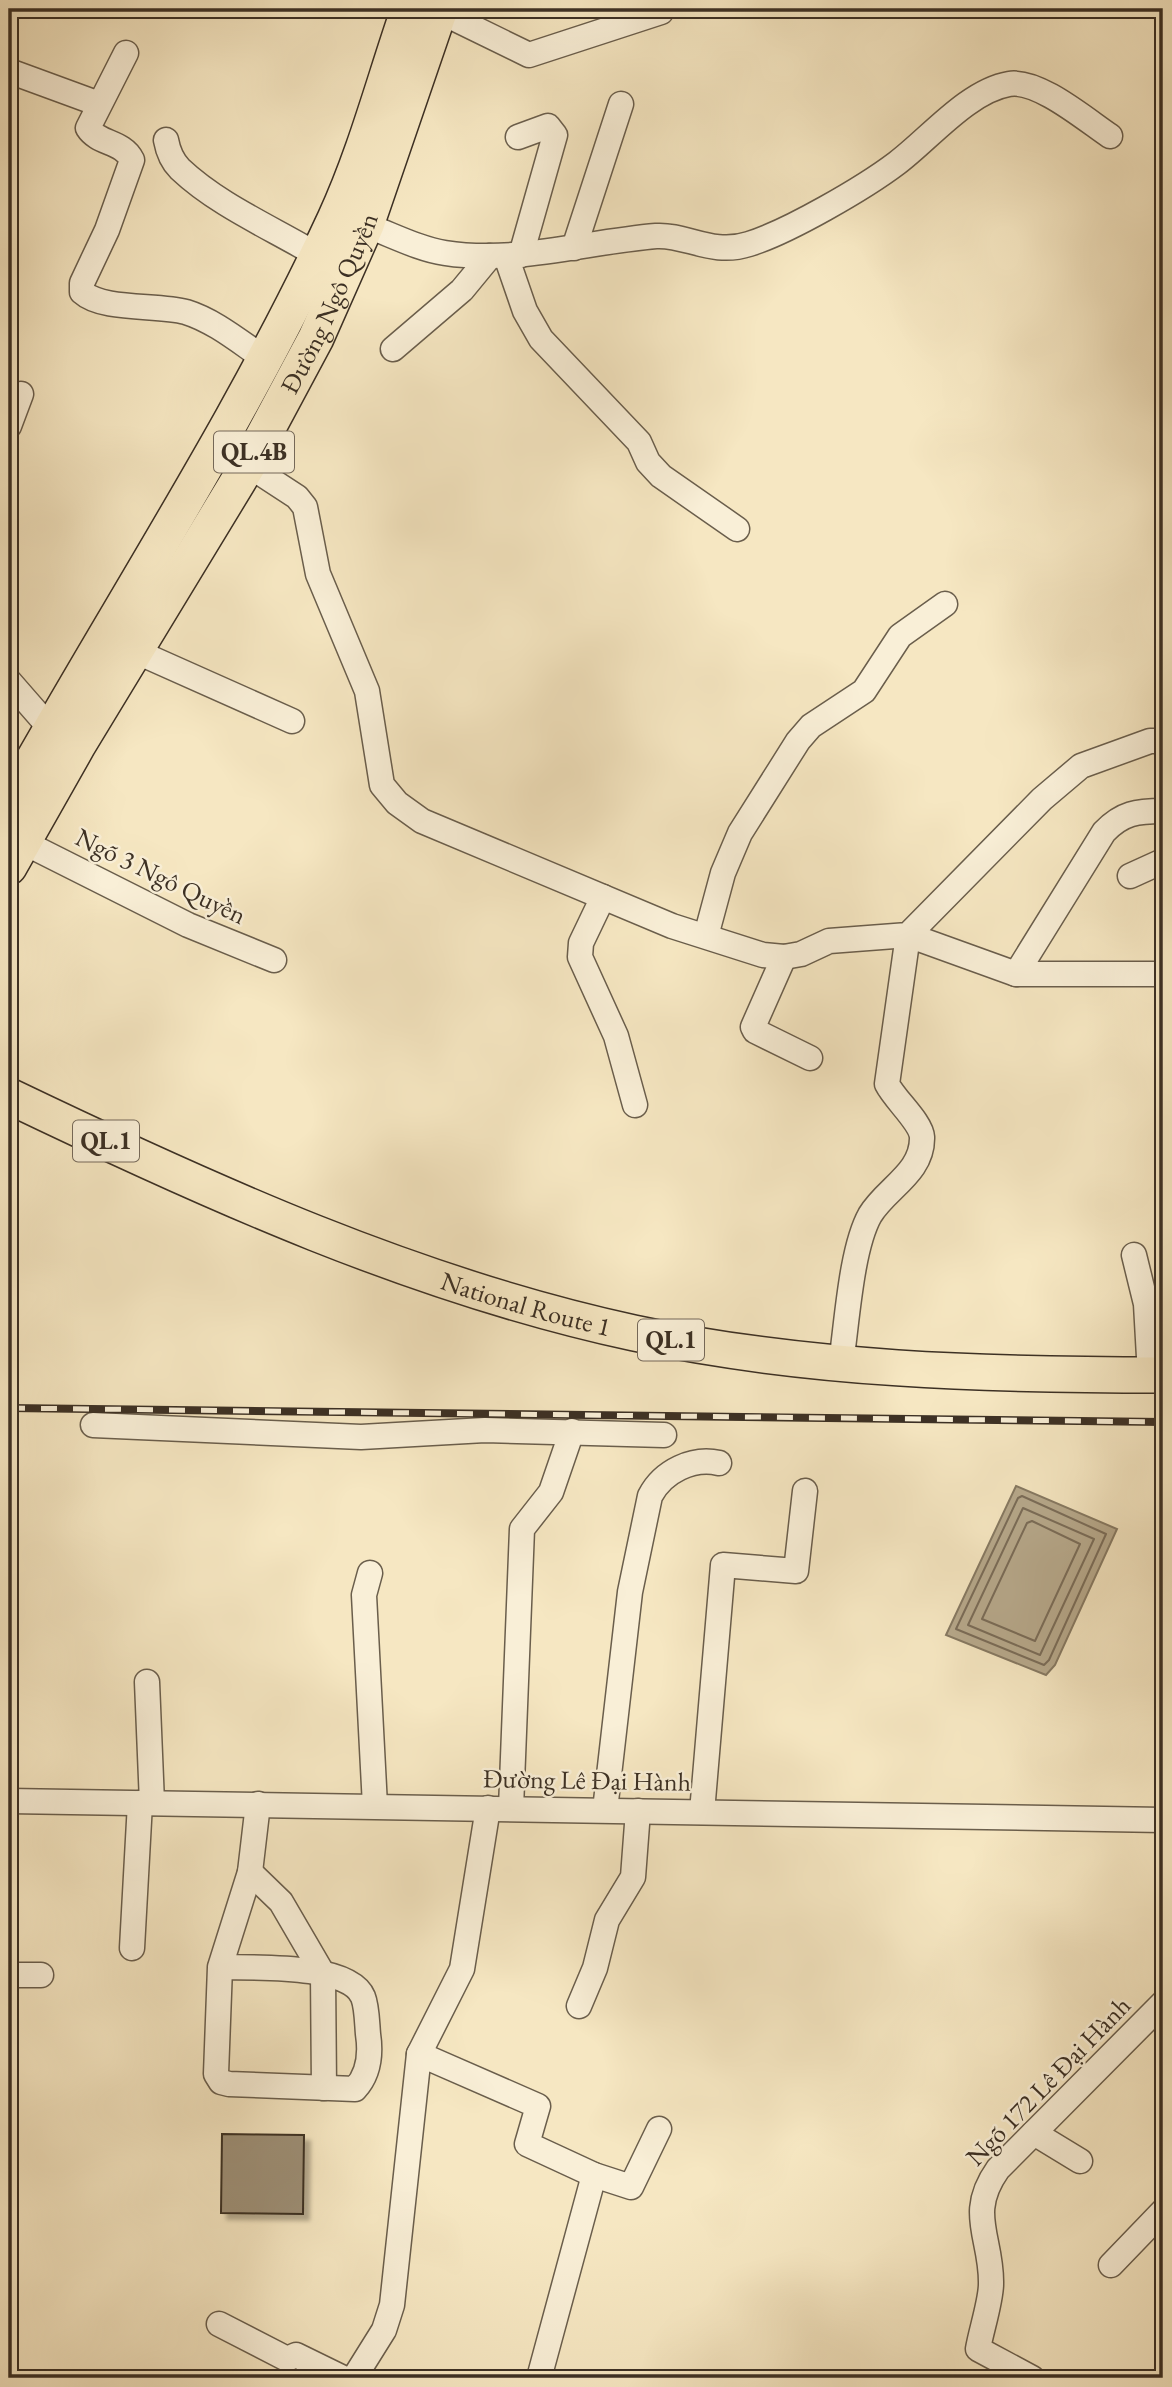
<svg xmlns="http://www.w3.org/2000/svg" width="1172" height="2387" viewBox="0 0 1172 2387" font-family="'EB Garamond',serif">
<style>
.water{fill:#b7a98c;stroke:#867962;stroke-width:2}
.lines{fill:none;stroke-linecap:round;stroke-linejoin:round}
.shore{stroke:#7a6c58;stroke-width:2}
.building{fill:#9d8f76;stroke:#3c3024;stroke-width:2;filter:url(#shadow)}
.minor-casing{stroke:#6a5e4c;stroke-width:27}
.highway-casing{stroke:#3c3024;stroke-width:38}
.minor{stroke:#f9efd7;stroke-width:24}
.highway{stroke:#f6e7c2;stroke-width:35}
.rail-casing{stroke:#3c3024;stroke-width:8}
.rail{stroke:#f9efd7;stroke-width:5;stroke-dasharray:16;stroke-linecap:butt}
.labels{text-anchor:middle;stroke-width:5;stroke-linejoin:round;paint-order:stroke}
.shield{fill:#f9efd7;stroke:#75695a;stroke-width:2}
.shield-label{font-size:24px;font-weight:bold;fill:#3c3024}
.street-label{font-size:26px;fill:#3c3024;stroke:#f9efd7}
</style>
<defs>
<filter id="shadow"><feDropShadow dx="6" dy="6" stdDeviation="2" flood-color="#0004"/></filter>
</defs>
<rect width="100%" height="100%" fill="#f6e7c2"/>
<filter id="stains"><feTurbulence type="fractalNoise" baseFrequency=".00286" numOctaves="4"/><feColorMatrix values="0 0 0 0 .2 0 0 0 0 .09 0 0 0 0 .02 0 0 0 .5 -.17"/></filter>
<radialGradient id="worn" r=".72"><stop offset=".6" stop-color="#630" stop-opacity="0"/><stop offset="1" stop-color="#630" stop-opacity=".3"/></radialGradient>
<polygon class="water" points="1016,1486 1117,1529 1055,1665 1046,1675 946,1635"/>
<g class="lines">
<g class="shore">
<polygon points="1022,1496 1106,1534 1049,1660 1044,1665 956,1629 1018,1498"/>
<polygon points="1023,1508 1094,1539 1040,1655 968,1625"/>
<polygon points="1032,1521 1080,1544 1035,1641 982,1619 1027,1523"/>
</g>
</g>
<g class="building">
<polygon points="1155,873 1163,873 1163,946 1156,946"/>
<polygon points="222,2134 304,2135 303,2214 221,2213"/>
</g>
<g class="lines">
<defs>
<g id="minor">
<polyline points="439,11 529,55 661,12"/>
<path d="M126,53l-38,75c10,16 35,13 44,32l-25,70 -25,53v9c21,19 76,12 104,20 29,9 55,31 79,47"/>
<polyline points="9,71 99,104"/>
<polyline points="518,137 548,126 555,135 521,255"/>
<path d="M166,140c2,11 6,21 14,29 38,36 92,59 137,86"/>
<path d="M350,220c32,9 63,28 95,33 71,11 140,-11 211,-17 30,-2 56,20 93,8 39,-12 115,-56 148,-81 32,-24 71,-72 112,-79 29,-5 77,36 101,52"/>
<polyline points="574,248 621,104"/>
<polyline points="506,256 525,311 541,339 639,442 648,462 661,476 737,529"/>
<polyline points="393,349 462,290 490,256"/>
<polyline points="9,426 21,394"/>
<polyline points="215,452 248,465 297,497 305,507 318,574 367,691 382,785 397,803 422,821 672,926 763,955 784,957 801,954 829,941 908,935 1042,799 1081,766 1150,741 1163,741"/>
<polyline points="135,651 292,721"/>
<polyline points="9,681 50,728"/>
<polyline points="23,842 188,925 274,960"/>
<polyline points="1130,876 1163,861"/>
<polyline points="603,897 581,943 580,957 616,1036 635,1105"/>
<polyline points="706,936 723,873 740,833 798,741 811,726 864,691 900,636 945,604"/>
<polyline points="784,957 753,1027 755,1031 810,1058"/>
<path d="M1016,974l88,-142c18,-19 33,-21 59,-21"/>
<polyline points="1134,1255 1146,1304 1150,1375"/>
<path d="M841,1363c6,-40 10,-114 29,-148 16,-27 53,-42 52,-78 -1,-15 -27,-37 -35,-53l21,-149 108,39h147"/>
<polyline points="93,1425 361,1437 485,1430 664,1435"/>
<polyline points="370,1573 364,1595 375,1806"/>
<polyline points="147,1682 152,1803"/>
<polyline points="9,1801 1163,1820"/>
<polyline points="511,1808 522,1529 551,1492 572,1431"/>
<path d="M605,1810l25,-218 20,-96c13,-25 43,-39 69,-33"/>
<polyline points="702,1812 723,1565 796,1571 805,1491"/>
<polyline points="250,1872 281,1902 323,1974 324,2088"/>
<polyline points="132,1948 140,1803"/>
<path d="M220,1967c31,1 129,-4 143,30 4,10 4,26 5,37 3,20 1,40 -13,55l-126,-5 -8,-2 -5,-8 4,-107 30,-95 8,-68"/>
<polyline points="9,1975 41,1975"/>
<polyline points="579,2006 595,1968 607,1920 633,1877 638,1811"/>
<polyline points="419,2054 538,2106 527,2144 594,2175 631,2187 659,2129"/>
<polyline points="1034,2133 1080,2161"/>
<polyline points="1111,2265 1163,2211"/>
<polyline points="219,2324 287,2359 296,2355 343,2378"/>
<polyline points="354,2378 384,2330 392,2305 419,2054 462,1969 488,1808"/>
<polyline points="539,2378 594,2175"/>
<path d="M1032,2378l-54,-29c3,-18 13,-48 13,-65 1,-47 -25,-70 7,-115l165,-166"/>
</g>
<g id="highway">
<path d="M9,803c109,-195 232,-381 326,-584 31,-67 50,-141 74,-210"/>
<path id="s1" d="M9,867l69,-122 170,-280 68,-127 50,-113 74,-216"/>
<path id="s2" d="M9,1096c200,96 407,190 625,237 173,37 353,42 529,42"/>
</g>
</defs>
<use href="#minor" class="minor-casing"/>
<use href="#highway" class="highway-casing"/>
<use href="#minor" class="minor"/>
<use href="#highway" class="highway"/>
<defs>
<polyline id="rail" points="9,1408 1163,1422"/>
</defs>
<use href="#rail" class="rail-casing"/>
<use href="#rail" class="rail"/>
</g>
<g class="labels">
<g class="shield">
<rect x="214" y="431.5" width="80" height="41" rx="5"/>
<rect x="73" y="1120.5" width="66" height="41" rx="5"/>
<rect x="638" y="1319.5" width="66" height="41" rx="5"/>
</g>
<g class="shield-label">
<text x="254" y="460">QL.4B</text>
<text x="106" y="1149">QL.1</text>
<text x="671" y="1348">QL.1</text>
</g>
<g class="street-label">
<text dy="9" stroke="none"><textPath href="#s1" startOffset="649">Đường Ngô Quyền</textPath></text>
<text transform="translate(161 876) rotate(26)" y="9">Ngõ 3 Ngô Quyền</text>
<text dy="9" stroke="none"><textPath href="#s2" startOffset="558">National Route 1</textPath></text>
<text transform="translate(587 1780) rotate(1)" y="9">Đường Lê Đại Hành</text>
<text transform="translate(1048 2081) rotate(-46)" y="9">Ngõ 172 Lê Đại Hành</text>
</g>
</g>
<rect width="1172" height="2387" fill="none" stroke="#f6e7c2" stroke-width="35"/>
<rect x="10" y="10" width="1151" height="2366" fill="none" stroke="#3c3024" stroke-width="3.5"/>
<rect x="18" y="18" width="1137" height="2352" fill="none" stroke="#3c3024" stroke-width="2"/>
<rect width="100%" height="100%" filter="url(#stains)"/>
<rect width="100%" height="100%" fill="url(#worn)"/>
</svg>
